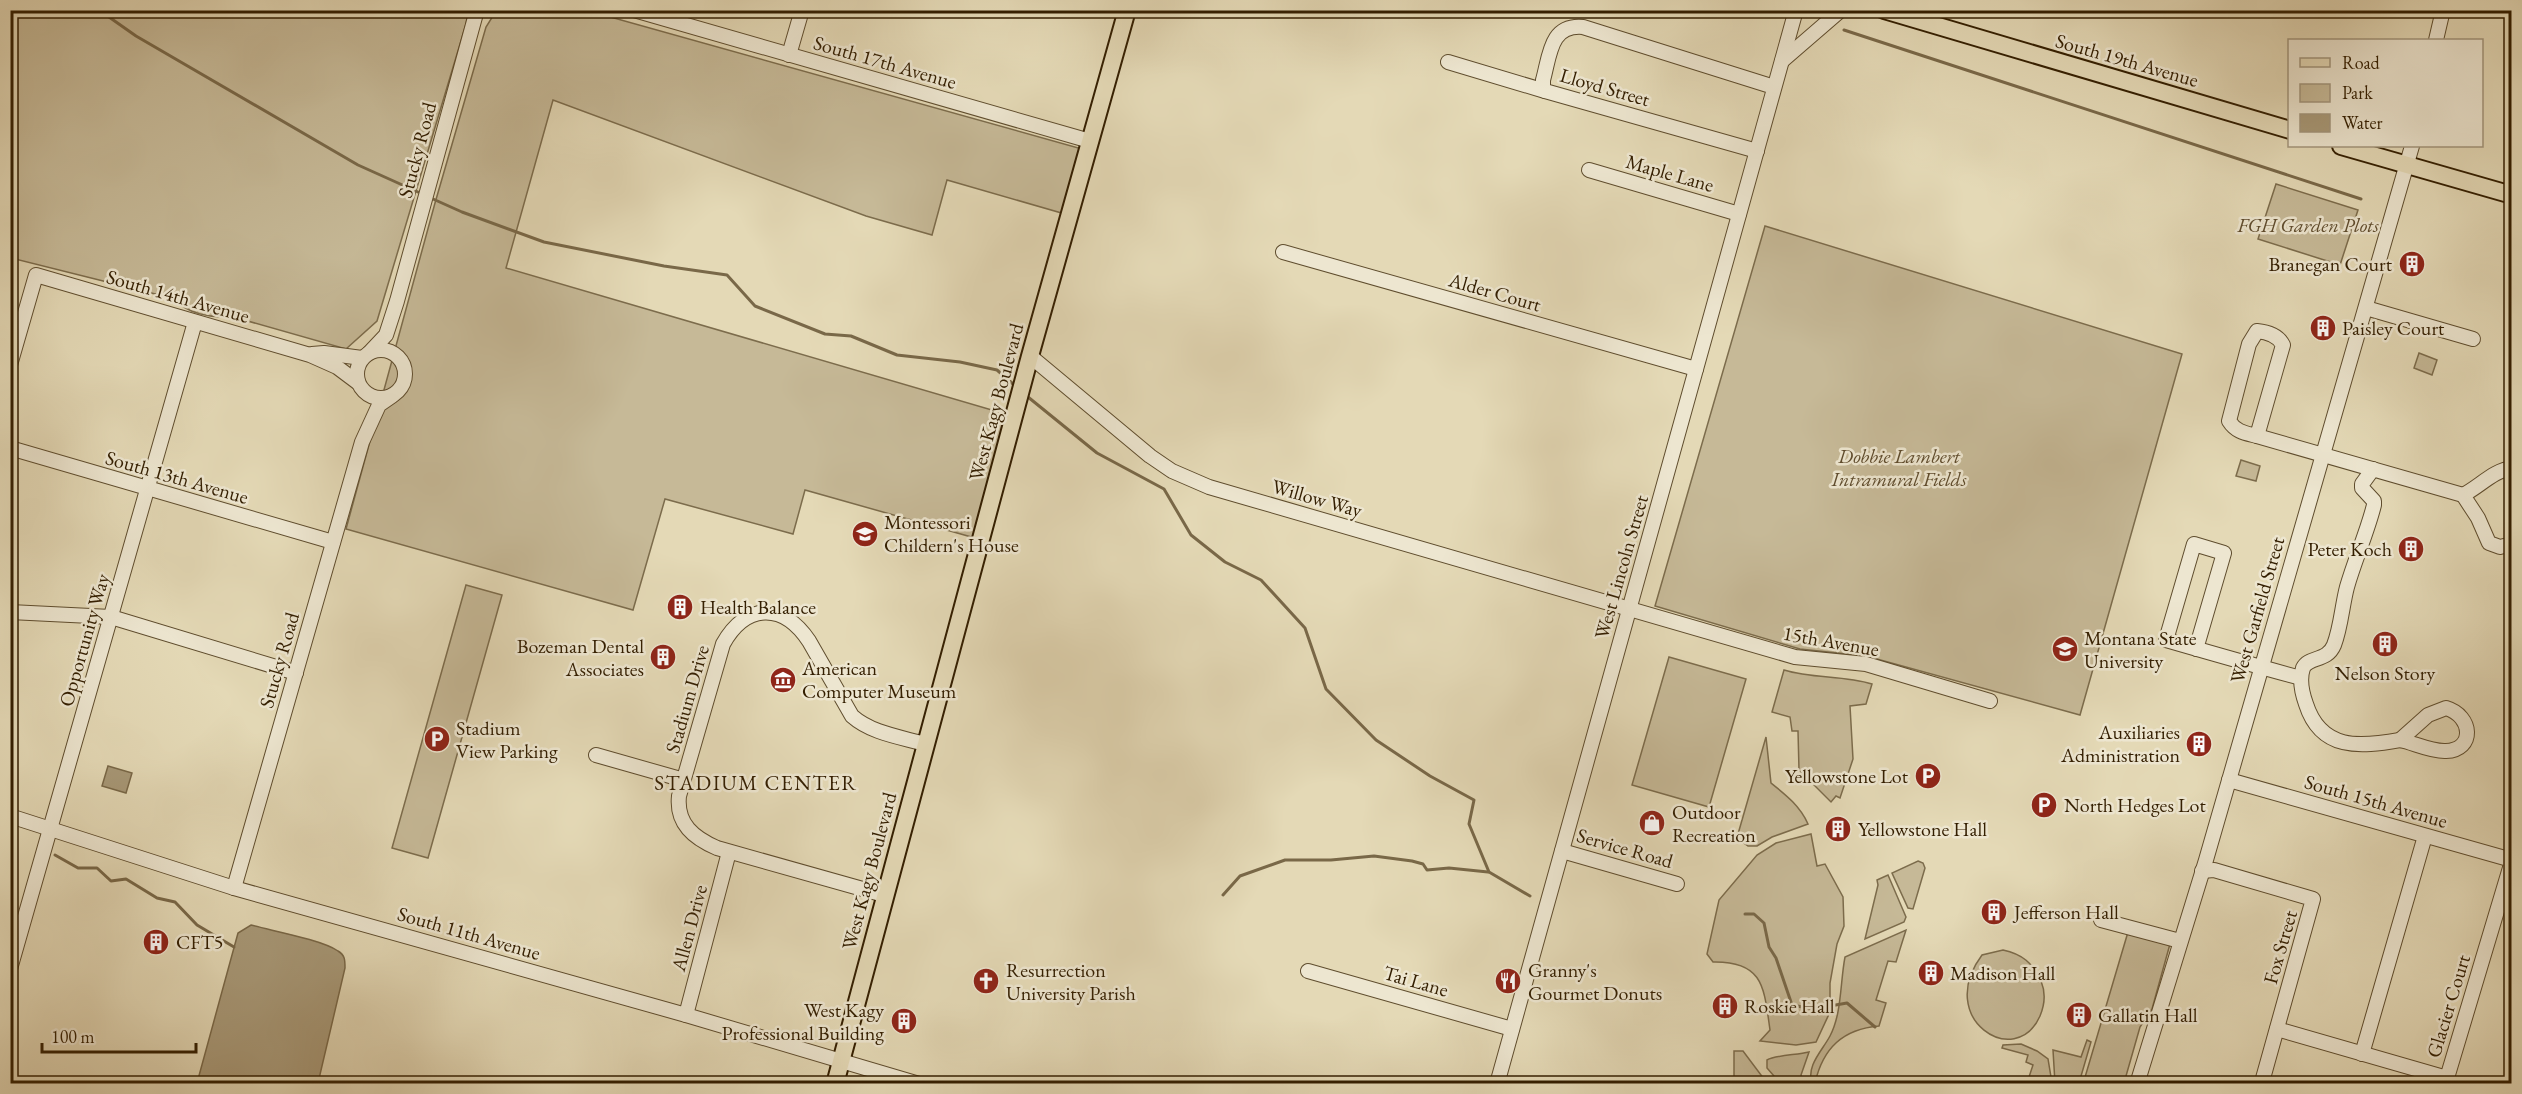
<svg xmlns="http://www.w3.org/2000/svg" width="2522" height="1094" viewBox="0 0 2522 1094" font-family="'EB Garamond',serif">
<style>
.green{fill:#c6b997;stroke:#7c6c4c;stroke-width:1.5}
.water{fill:#a89978;stroke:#796848;stroke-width:1.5}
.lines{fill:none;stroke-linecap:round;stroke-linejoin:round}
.stream{stroke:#796848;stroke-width:3}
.minor-casing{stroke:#5f4d2e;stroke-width:16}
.major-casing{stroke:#331e00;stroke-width:20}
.minor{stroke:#ede6d0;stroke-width:14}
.major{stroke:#e4d9b6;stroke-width:16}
.labels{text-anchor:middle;stroke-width:5;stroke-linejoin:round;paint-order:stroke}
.street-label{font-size:20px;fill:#331e00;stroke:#ede6d0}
.park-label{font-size:20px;font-style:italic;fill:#5f4c2d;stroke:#ede6d0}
.poi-label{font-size:20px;fill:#331e00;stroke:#ede6d0;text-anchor:start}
.neighbourhood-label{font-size:21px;letter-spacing:1.5px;fill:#331e00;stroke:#ede6d0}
</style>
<rect width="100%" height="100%" fill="#e4d9b6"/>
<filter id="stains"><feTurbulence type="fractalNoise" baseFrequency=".00333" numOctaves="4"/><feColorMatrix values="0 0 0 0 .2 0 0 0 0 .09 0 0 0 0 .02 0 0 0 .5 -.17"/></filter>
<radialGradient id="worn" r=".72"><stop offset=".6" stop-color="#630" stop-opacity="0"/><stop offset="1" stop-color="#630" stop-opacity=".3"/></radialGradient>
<g class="green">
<path d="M10,11h458l-2,13 -89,297 -31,28 -116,-33c-17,3 -45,-3 -55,-17l-164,-41z"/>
<polygon points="496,11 589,11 1082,149 1065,214 947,180 932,235 866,216 553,100 506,268 1009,415 975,538 805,490 793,534 665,499 633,610 346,529 435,203 486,27"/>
<polygon points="2276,184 2358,210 2340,265 2258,239"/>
<polygon points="1765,226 2182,354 2080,715 1866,656 1800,649 1655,606"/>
<polygon points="2419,353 2437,360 2432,375 2414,368"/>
<polygon points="2241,460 2260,466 2256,481 2236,476"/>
<polygon points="466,585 502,595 428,858 392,848"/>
<polygon points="1669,657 1746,679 1709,807 1632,785"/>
<path d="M1784,670c29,9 59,5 88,14l-6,20 -16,2 3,53 -13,39 -4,-2 -5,6 -32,-32 -1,-39h-6l-2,-14 -18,-5z"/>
<path d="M1766,737l5,46c15,12 29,23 37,41l-36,13 -15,9h-9l-7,-5 -3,-7z"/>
<path d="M1811,834l6,32 8,-2 18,33 1,29 -7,18 -7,39v29l-14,30 -20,3 -36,-4 10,-11c-6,-42 -6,-69 -57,-68l-6,-8 12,-54 38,-45 19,-12z"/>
<polygon points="1918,861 1923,863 1925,868 1913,909 1908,908 1892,873"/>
<polygon points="1888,875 1906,917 1904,922 1865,939 1878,885 1877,880"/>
<path d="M1906,930l-10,32 -8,-1 -12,39 10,3 -7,23c-36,3 -56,22 -64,57h-3c-6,-17 10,-32 18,-47 12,-23 10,-53 15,-79z"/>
<polygon points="2128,932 2170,944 2152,1009 2140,1027 2124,1083 2083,1084"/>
<path d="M2003,950c19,4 30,13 38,31 5,12 4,23 -1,35 -24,55 -106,3 -58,-61z"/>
<polygon points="2087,1040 2091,1042 2079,1083 2055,1083 2053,1050 2081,1057"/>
<polygon points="2021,1044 2037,1051 2048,1059 2052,1083 2027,1083 2033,1065 2026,1062 2028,1055 2002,1048 2003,1045"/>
<polygon points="1734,1051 1743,1051 1767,1083 1758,1083 1734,1077"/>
<path d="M1809,1052l-8,23 2,8h-23l-13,-15v-8c9,-5 30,-5 42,-8z"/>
</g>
<g class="water">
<polygon points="108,766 132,773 126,793 102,786"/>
<path d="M251,925c22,6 71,15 87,26 7,4 7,9 7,17l-27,115h-121l41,-150z"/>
</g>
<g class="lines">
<g class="stream">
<polyline points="99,10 136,36 358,165 418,192"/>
<polyline points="1844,30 2361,199"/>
<polyline points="433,199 462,212 544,242 664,266 727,275 755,306 825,334 851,336 897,355 960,362 997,370 1013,384"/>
<polyline points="1028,397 1097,453 1164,489 1191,535 1225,562 1261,580 1305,628 1326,689 1376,740 1430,776 1474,800 1469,824 1489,872 1530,896"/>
<polyline points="55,855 78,868 97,868 111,881 126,879 157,898 175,902 197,925 234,947"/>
<polyline points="1223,895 1240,876 1285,860 1331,860 1374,856 1412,861 1423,864 1427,870 1449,868 1488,872"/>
<polyline points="1745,914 1754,914 1764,923 1769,947 1776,958 1792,1005 1813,1009 1847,1003 1875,1027"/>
</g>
<defs>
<g id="minor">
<polyline points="634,10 1090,141"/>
<polyline points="2436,40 2443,10"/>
<polyline points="789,55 802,10"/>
<polyline points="1782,61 1841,10"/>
<polyline points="1448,62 1545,91"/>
<path d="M1757,151l-212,-60 -2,-5v-6c7,-25 7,-56 40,-53l191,60"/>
<polyline points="1589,170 1739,214"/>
<polyline points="1283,252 1696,369"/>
<polyline points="2366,308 2473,339"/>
<path d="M2257,331c10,1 21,4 26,14l-26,91c-12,-3 -21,-4 -28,-15l20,-77z"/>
<circle cx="381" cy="374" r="24"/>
<polyline points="369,353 386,335 397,301 477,10"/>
<polyline points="312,354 324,353 362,358"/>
<polyline points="1030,356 1150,456 1172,471 1209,487 1795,657 1866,664 1990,701"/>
<polyline points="10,365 36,275 310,355 337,367 357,382"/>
<polyline points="2257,436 2463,495"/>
<polyline points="10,448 333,542"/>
<path d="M2512,468c-18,2 -33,19 -49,27l15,23 11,25 11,4 12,-3"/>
<path d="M2373,469l-11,15v4l12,13v4c-7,28 -19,54 -27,82 -5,19 -6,40 -13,58 -7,17 -25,11 -31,23 -4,12 -1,25 3,36 15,47 54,43 94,36"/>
<polyline points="10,612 111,617 296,673"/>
<path d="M2196,649l28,-96 -30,-9 -28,96c45,13 90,26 135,38"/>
<path d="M2446,708c27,8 29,42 0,43 -14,1 -32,-8 -46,-11l28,-25z"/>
<polyline points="596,755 684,780"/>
<polyline points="2229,780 2512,860"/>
<polyline points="10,816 234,888 686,1015 919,1084"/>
<polyline points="1562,851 1677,884"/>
<polyline points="2202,871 2214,870 2313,899 2262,1082"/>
<polyline points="234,888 362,442 379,405 392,396"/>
<path d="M884,895l-167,-47c-23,-10 -41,-24 -38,-52l44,-152c23,-41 60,-42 86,-3l43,75c19,17 48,21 73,28"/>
<polyline points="2101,920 2180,941"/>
<polyline points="10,969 195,322"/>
<polyline points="1308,971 1512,1029"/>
<polyline points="686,1015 729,852"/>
<polyline points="2277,1029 2447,1078 2512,861"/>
<polyline points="2362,1054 2425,836"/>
<polyline points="1497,1084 1796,10"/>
<polyline points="2137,1084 2206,860 2412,146"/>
</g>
<g id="major">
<polyline points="1884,10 2290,130"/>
<polyline points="2341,146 2512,195"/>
<polyline points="835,1084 1030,356 1127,10"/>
</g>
</defs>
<use href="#minor" class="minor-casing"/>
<use href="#major" class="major-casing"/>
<use href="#minor" class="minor"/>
<use href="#major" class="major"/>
</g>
<defs>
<symbol id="building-disc" viewBox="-11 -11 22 22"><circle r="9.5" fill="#8f2418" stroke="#ede6d0"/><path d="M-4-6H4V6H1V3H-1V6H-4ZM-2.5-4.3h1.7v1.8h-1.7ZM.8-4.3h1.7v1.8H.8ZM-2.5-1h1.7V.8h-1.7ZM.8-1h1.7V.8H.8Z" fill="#fff"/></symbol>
<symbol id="school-disc" viewBox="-11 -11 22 22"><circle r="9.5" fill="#8f2418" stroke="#ede6d0"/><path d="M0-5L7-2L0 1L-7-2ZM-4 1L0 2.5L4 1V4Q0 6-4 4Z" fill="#fff"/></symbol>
<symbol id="university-disc" viewBox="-11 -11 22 22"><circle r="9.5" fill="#8f2418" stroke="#ede6d0"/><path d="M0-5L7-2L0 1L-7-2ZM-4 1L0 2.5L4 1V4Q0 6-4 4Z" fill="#fff"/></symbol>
<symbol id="museum-disc" viewBox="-11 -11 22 22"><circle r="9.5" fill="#8f2418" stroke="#ede6d0"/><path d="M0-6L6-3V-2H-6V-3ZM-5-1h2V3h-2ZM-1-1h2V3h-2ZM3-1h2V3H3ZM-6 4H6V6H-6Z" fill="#fff"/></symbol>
<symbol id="parking-disc" viewBox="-11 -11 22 22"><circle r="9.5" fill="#8f2418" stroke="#ede6d0"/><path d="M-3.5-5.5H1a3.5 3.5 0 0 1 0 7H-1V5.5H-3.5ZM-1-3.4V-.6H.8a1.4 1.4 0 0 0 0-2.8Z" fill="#fff"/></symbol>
<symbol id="shop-disc" viewBox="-11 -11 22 22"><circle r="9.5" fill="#8f2418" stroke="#ede6d0"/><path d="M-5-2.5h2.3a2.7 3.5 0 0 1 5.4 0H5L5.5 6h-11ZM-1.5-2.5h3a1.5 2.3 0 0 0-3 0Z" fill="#fff"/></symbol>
<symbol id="church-disc" viewBox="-11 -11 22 22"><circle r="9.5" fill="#8f2418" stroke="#ede6d0"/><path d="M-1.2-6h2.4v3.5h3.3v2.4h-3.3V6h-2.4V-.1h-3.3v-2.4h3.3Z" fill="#fff"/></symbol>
<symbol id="restaurant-disc" viewBox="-11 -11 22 22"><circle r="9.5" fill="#8f2418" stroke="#ede6d0"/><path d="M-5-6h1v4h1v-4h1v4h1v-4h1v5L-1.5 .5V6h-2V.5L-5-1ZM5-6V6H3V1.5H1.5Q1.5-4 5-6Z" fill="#fff"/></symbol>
</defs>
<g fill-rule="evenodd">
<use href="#building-disc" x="2397" y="249" width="30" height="30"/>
<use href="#building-disc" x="2308" y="313" width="30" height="30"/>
<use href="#school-disc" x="850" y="519" width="30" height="30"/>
<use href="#building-disc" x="2396" y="534" width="30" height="30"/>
<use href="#building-disc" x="665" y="592" width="30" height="30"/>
<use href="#building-disc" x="2370" y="629" width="30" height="30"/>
<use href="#university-disc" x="2050" y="634" width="30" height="30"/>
<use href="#building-disc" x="648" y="642" width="30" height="30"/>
<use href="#museum-disc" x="768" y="665" width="30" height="30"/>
<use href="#parking-disc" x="422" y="724" width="30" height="30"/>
<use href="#building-disc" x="2184" y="729" width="30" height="30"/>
<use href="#parking-disc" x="1913" y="761" width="30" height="30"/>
<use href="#parking-disc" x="2029" y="790" width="30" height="30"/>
<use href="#shop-disc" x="1637" y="808" width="30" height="30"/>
<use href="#building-disc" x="1823" y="814" width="30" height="30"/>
<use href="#building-disc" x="1979" y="897" width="30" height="30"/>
<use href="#building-disc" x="141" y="927" width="30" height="30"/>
<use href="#building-disc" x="1916" y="958" width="30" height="30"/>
<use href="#church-disc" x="971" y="966" width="30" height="30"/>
<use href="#restaurant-disc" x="1493" y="966" width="30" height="30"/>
<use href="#building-disc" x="1710" y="991" width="30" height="30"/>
<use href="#building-disc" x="2064" y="1000" width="30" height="30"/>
<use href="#building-disc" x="889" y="1006" width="30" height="30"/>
</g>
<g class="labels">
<g class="street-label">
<text transform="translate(2127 60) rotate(16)" y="7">South 19th Avenue</text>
<text transform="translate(885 62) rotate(16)" y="7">South 17th Avenue</text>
<text transform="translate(1605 87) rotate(16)" y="7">Lloyd Street</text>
<text transform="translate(417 150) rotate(-75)" y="7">Stucky Road</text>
<text transform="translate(1670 173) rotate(16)" y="7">Maple Lane</text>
<text transform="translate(1495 292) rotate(16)" y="7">Alder Court</text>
<text transform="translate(178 296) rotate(16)" y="7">South 14th Avenue</text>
<text transform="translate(996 402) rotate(-75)" y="7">West Kagy Boulevard</text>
<text transform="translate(177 477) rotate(16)" y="7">South 13th Avenue</text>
<text transform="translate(1317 498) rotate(16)" y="7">Willow Way</text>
<text transform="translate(1621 567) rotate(-74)" y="7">West Lincoln Street</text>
<text transform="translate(2257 610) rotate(-74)" y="7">West Garfield Street</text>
<text transform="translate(84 640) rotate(-74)" y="7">Opportunity Way</text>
<text transform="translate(1831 641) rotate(10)" y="7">15th Avenue</text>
<text transform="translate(279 660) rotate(-74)" y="7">Stucky Road</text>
<text transform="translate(687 699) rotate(-74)" y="7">Stadium Drive</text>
<text transform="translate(2376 801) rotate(16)" y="7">South 15th Avenue</text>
<text transform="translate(1625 848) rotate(16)" y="7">Service Road</text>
<text transform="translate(869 871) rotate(-75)" y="7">West Kagy Boulevard</text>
<text transform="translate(689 928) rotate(-75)" y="7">Allen Drive</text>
<text transform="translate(469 933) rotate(16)" y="7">South 11th Avenue</text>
<text transform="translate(2280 947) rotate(-74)" y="7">Fox Street</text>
<text transform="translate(1416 981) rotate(16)" y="7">Tai Lane</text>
<text transform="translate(2448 1006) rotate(-73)" y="7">Glacier Court</text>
</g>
<g class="park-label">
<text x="2308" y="232">FGH Garden Plots</text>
<text x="1899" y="463">Dobbie Lambert<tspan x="1899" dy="23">Intramural Fields</tspan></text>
</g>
<g class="poi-label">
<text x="2392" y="271" text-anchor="end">Branegan Court</text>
<text x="2342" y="335">Paisley Court</text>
<text x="884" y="529">Montessori<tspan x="884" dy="23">Childern's House</tspan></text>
<text x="2392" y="556" text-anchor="end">Peter Koch</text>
<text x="700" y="614">Health Balance</text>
<text x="2084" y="645">Montana State<tspan x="2084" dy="23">University</tspan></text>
<text x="644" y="653" text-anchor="end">Bozeman Dental<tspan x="644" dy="23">Associates</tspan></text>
<text x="802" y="675">American<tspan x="802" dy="23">Computer Museum</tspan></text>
<text x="2385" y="680" text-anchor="middle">Nelson Story</text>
<text x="456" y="735">Stadium<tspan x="456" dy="23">View Parking</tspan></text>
<text x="2180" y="739" text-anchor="end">Auxiliaries<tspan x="2180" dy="23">Administration</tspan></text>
<text x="1908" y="783" text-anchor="end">Yellowstone Lot</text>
<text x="2064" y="812">North Hedges Lot</text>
<text x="1672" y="819">Outdoor<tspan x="1672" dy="23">Recreation</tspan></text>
<text x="1858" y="836">Yellowstone Hall</text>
<text x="2014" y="919">Jefferson Hall</text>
<text x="176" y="949">CFT5</text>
<text x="1006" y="977">Resurrection<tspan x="1006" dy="23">University Parish</tspan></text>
<text x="1528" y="977">Granny's<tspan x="1528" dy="23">Gourmet Donuts</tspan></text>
<text x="1950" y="980">Madison Hall</text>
<text x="1744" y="1013">Roskie Hall</text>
<text x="884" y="1017" text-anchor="end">West Kagy<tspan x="884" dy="23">Professional Building</tspan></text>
<text x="2098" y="1022">Gallatin Hall</text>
</g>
<g class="neighbourhood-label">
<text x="756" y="790">STADIUM CENTER</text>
</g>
</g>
<rect width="2522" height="1094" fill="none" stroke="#e4d9b6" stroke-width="36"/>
<rect x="12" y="12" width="2498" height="1070" fill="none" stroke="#331e00" stroke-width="3"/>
<rect x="18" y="18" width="2486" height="1058" fill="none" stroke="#331e00" stroke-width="1.5"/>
<rect x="2288" y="39" width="195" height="108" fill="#ede6d0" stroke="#a3967d" stroke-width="1.5"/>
<rect x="2300" y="58" width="30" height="9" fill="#e4d9b6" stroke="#a3967d" stroke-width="1.5"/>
<text x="2342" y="69" font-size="18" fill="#331e00">Road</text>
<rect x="2300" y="84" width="30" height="18" fill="#c6b997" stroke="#a3967d" stroke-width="1.5"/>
<text x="2342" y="99" font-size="18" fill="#331e00">Park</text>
<rect x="2300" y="114" width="30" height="18" fill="#a89978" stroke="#a3967d" stroke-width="1.5"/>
<text x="2342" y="129" font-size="18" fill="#331e00">Water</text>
<path d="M42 1043v9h154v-9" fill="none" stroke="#331e00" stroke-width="3"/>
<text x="51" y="1043" font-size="18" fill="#331e00" stroke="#ede6d0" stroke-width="4.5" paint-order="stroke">100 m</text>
<rect width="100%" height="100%" filter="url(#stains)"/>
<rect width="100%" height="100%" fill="url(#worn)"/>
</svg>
